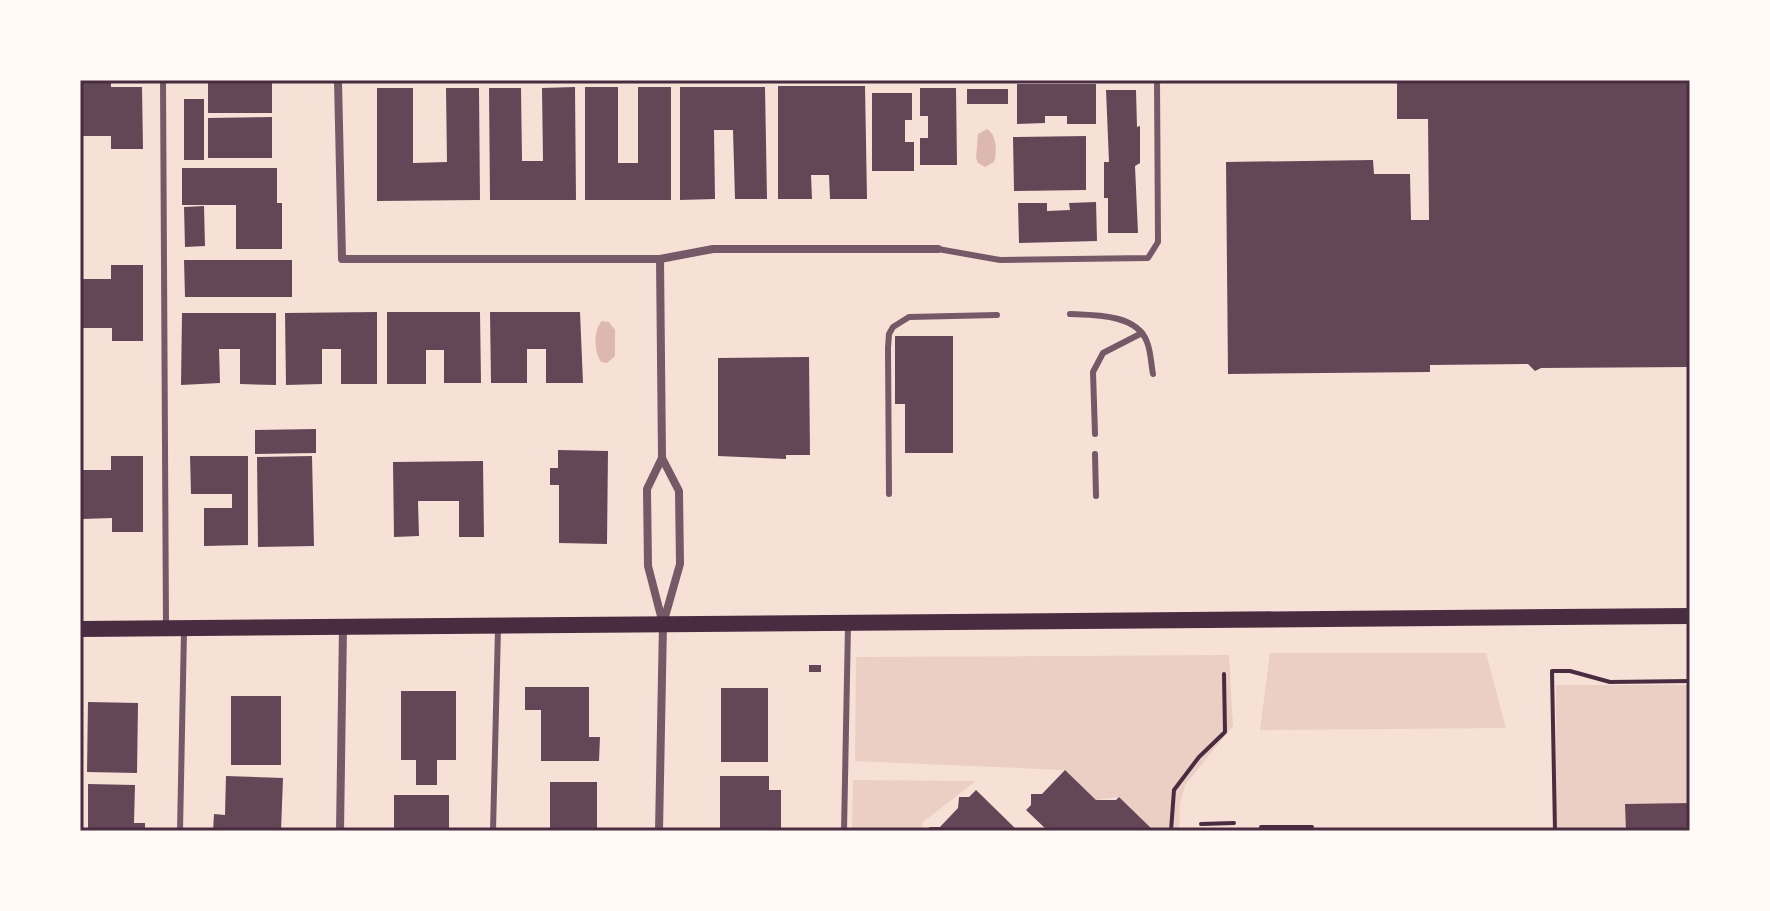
<svg xmlns="http://www.w3.org/2000/svg" width="1770" height="911" viewBox="0 0 1770 911" font-family="Overpass,sans-serif">
<style>
.green{fill:#ebcfc5}
.water{fill:#dcb8b0}
.building{fill:#644757}
.lines{fill:none;stroke-linecap:round;stroke-linejoin:round}
.path{stroke:#4a2c40;stroke-width:4}
.service{stroke:#755966;stroke-width:6}
.minor{stroke:#755966;stroke-width:8}
.secondary{stroke:#4a2c40;stroke-width:16}
.neatline{fill:none;stroke:#4a2c40;stroke-width:3}
</style>
<rect width="100%" height="100%" fill="#f7e1d7"/>
<g class="green">
<polygon points="1270,653 1486,653 1506,728 1260,730"/>
<polygon points="1229,655 1233,726 1185,785 1180,803 1179,831 1154,831 1119,797 1096,800 1065,770 855,761 856,657"/>
<rect x="1556" y="685" width="134" height="146"/>
<polygon points="853,780 976,781 923,822 921,831 852,831"/>
</g>
<g class="water">
<path d="M987,129c10,6 10,23 7,33l-9,5 -7,-4 -2,-5 2,-24z"/>
<path d="M602,321l7,1 6,8v26l-8,7 -6,-1c-7,-10 -8,-32 1,-41z"/>
</g>
<g class="building">
<polygon points="81,80 111,80 111,87 142,87 143,149 111,149 111,136 81,136"/>
<rect x="208" y="80" width="64" height="33"/>
<rect x="867" y="80" width="47" height="3"/>
<polygon points="1397,80 1690,80 1690,367 1541,368 1535,371 1528,364 1430,365 1430,372 1228,374 1226,162 1373,160 1374,174 1410,174 1411,220 1429,220 1428,119 1397,119"/>
<polygon points="1017,84 1096,84 1096,124 1067,124 1067,116 1045,116 1045,123 1017,124"/>
<polygon points="778,86 865,86 867,199 830,199 829,175 811,175 812,199 778,199"/>
<polygon points="575,87 576,200 490,200 489,88 521,88 522,161 543,161 542,88"/>
<polygon points="585,87 618,87 618,163 638,163 638,87 671,87 671,200 585,200"/>
<polygon points="680,87 765,87 767,199 735,199 733,130 714,130 715,199 680,200"/>
<polygon points="377,88 413,88 413,163 447,162 446,88 479,88 480,200 377,201"/>
<polygon points="920,88 956,88 957,165 920,165 920,138 928,138 928,116 920,116"/>
<rect x="967" y="89" width="41" height="15"/>
<polygon points="1106,90 1136,90 1137,127 1140,126 1140,163 1135,166 1138,233 1108,233 1108,198 1104,198 1104,162 1109,162"/>
<polygon points="872,93 912,93 912,120 905,120 905,142 914,142 914,171 872,171"/>
<rect x="184" y="99" width="20" height="61"/>
<polygon points="272,117 272,158 208,158 208,118"/>
<polygon points="1086,136 1086,190 1014,191 1013,137"/>
<polygon points="182,168 277,168 277,203 282,203 282,249 236,249 236,205 182,205"/>
<polygon points="1096,202 1097,241 1019,243 1018,203 1047,203 1047,211 1070,210 1069,203"/>
<polygon points="204,206 205,246 185,247 184,207"/>
<polygon points="184,260 292,260 292,297 185,297"/>
<polygon points="111,265 143,265 143,341 112,341 112,328 81,328 81,279 111,279"/>
<polygon points="377,312 377,384 341,384 341,349 322,349 322,384 286,385 285,313"/>
<polygon points="387,312 480,312 481,383 444,383 444,350 426,350 426,384 387,384"/>
<polygon points="490,312 580,312 583,383 546,383 546,349 527,349 527,383 491,383"/>
<polygon points="182,313 276,313 276,385 240,384 240,349 219,349 220,383 181,385"/>
<polygon points="895,336 953,336 953,453 905,453 905,404 895,404"/>
<polygon points="809,357 810,455 786,455 786,459 718,456 718,358"/>
<polygon points="316,429 316,453 255,454 255,430"/>
<polygon points="558,450 608,451 607,544 559,543 559,485 550,485 550,468 558,468"/>
<polygon points="111,456 143,456 143,532 112,532 112,518 82,519 81,470 111,470"/>
<polygon points="190,456 248,456 248,545 204,546 204,508 232,508 232,494 191,494"/>
<polygon points="312,456 314,546 258,547 257,457"/>
<polygon points="483,461 484,537 459,537 459,501 418,501 419,536 394,537 393,462"/>
<rect x="809" y="665" width="12" height="7"/>
<polygon points="525,687 589,687 589,737 600,737 599,761 541,761 541,710 525,710"/>
<rect x="721" y="688" width="47" height="74"/>
<polygon points="401,691 456,691 456,760 437,760 437,785 416,785 416,760 401,760"/>
<rect x="231" y="696" width="50" height="69"/>
<polygon points="88,702 138,703 137,773 87,772"/>
<polygon points="1065,770 1096,800 1116,800 1119,797 1154,831 1048,831 1026,810 1031,805 1031,794 1042,794"/>
<polygon points="226,776 283,778 281,831 213,831 214,814 225,815"/>
<polygon points="720,776 769,776 769,790 781,790 781,831 720,831"/>
<rect x="550" y="782" width="47" height="49"/>
<polygon points="88,784 135,785 134,823 145,823 145,831 88,831"/>
<polygon points="976,790 1018,831 929,831 929,827 940,827 958,808 959,797 969,797"/>
<rect x="394" y="795" width="55" height="36"/>
<polygon points="1690,803 1690,831 1626,831 1625,804"/>
</g>
<g class="lines">
<g class="path">
<polyline points="1201,824 1234,823"/>
<polyline points="1261,827 1312,827"/>
<polyline points="1171,831 1174,790 1199,757 1225,732 1224,674"/>
<polyline points="1555,831 1552,671 1570,671 1610,682 1690,681"/>
</g>
<g class="service">
<polyline points="163,80 166,628"/>
<polyline points="938,249 1000,260 1148,258 1158,242 1157,80"/>
<path d="M1070,314c24,1 67,0 77,28 4,10 4,22 6,32"/>
<polyline points="1095,434 1093,372 1103,353 1142,333"/>
<polyline points="1095,454 1096,496"/>
<polyline points="889,494 888,348 889,334 893,327 909,317 997,315"/>
<polyline points="180,831 184,631"/>
<polyline points="493,831 498,629"/>
<polyline points="844,831 848,626"/>
</g>
<g class="minor">
<polyline points="338,80 342,259 660,259 713,249 938,249"/>
<polyline points="660,259 662,458 647,489 648,566 662,620"/>
<polyline points="340,831 343,627"/>
<polyline points="659,831 663,624 680,564 679,491 662,458"/>
</g>
<polyline class="secondary" points="80,629 1690,616"/>
</g>
<rect width="1770" height="911" fill="none" stroke="#fffaf5" stroke-width="164"/>
<rect x="82" y="82" width="1606" height="747" class="neatline"/>
</svg>
